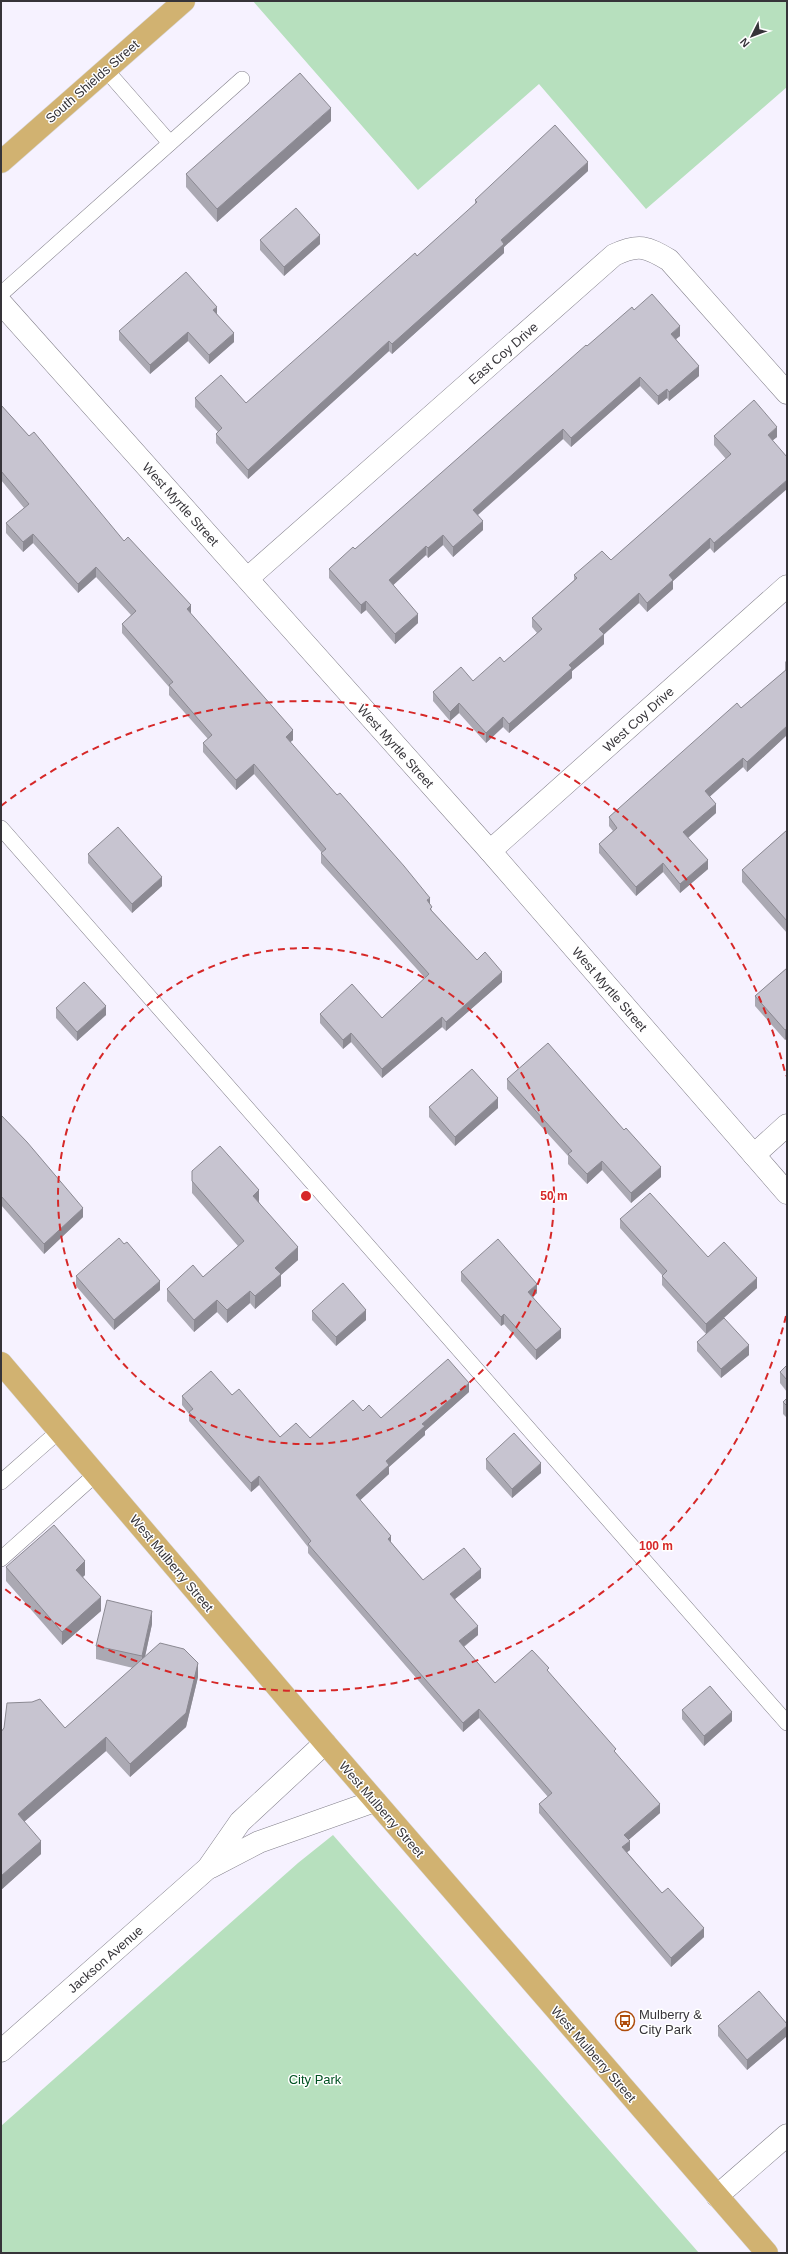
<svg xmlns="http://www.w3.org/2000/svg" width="788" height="2254" viewBox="0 0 788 2254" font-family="Arial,sans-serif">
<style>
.green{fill:#b7e0be}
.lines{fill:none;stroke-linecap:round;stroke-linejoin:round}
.service-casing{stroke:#83808b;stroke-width:16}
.minor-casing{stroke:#83808b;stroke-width:23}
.primary-casing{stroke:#d7d6d7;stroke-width:23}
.service{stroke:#fff;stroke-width:15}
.minor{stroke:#fff;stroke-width:22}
.primary{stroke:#d1b271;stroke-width:22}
.wall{fill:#aba9b3}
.shaded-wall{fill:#8b8992}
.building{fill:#c7c4d0;stroke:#8b8992}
.ring{fill:none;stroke:#d62828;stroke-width:2;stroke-dasharray:7 5}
.labels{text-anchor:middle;stroke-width:3;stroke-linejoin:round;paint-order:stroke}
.street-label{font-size:13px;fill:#363439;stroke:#fff}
.poi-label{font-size:13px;fill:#363439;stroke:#fff;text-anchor:start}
.park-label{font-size:13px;fill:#005222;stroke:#fff}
.centre{fill:#d62828;stroke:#fff;stroke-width:2}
.ring-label{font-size:12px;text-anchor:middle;font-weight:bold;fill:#d62828;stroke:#fff;stroke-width:3;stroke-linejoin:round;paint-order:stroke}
</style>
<rect width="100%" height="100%" fill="#f6f2ff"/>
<g class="green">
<polygon points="253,1 787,1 787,87 646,209 539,84 418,190"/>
<polygon points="333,1835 699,2253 1,2253 1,2126 298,1863"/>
</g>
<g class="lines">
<defs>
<g id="service">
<polyline points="106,70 170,143"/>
<polyline points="1,294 242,79"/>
<polyline points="1,828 787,1723"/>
<polyline points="1,1482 59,1431"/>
<polyline points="1,1559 96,1474"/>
</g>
<g id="minor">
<polyline points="1,303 490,851 787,1193"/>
<path d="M248,578l366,-323c25,-12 33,-8 55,5l118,133"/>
<polyline points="490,851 787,586"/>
<polyline points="754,1155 787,1125"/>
<polyline points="211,1867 259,1842 375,1801"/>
<polyline points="1,2051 208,1868 240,1822 325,1743"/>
<polyline points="717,2196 787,2135"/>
</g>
<g id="primary">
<polyline points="1,162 184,1"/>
<polyline points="1,1363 325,1743 767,2253"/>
</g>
</defs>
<use href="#service" class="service-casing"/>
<use href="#minor" class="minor-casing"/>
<use href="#primary" class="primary-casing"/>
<use href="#service" class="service"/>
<use href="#minor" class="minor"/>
<use href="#primary" class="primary"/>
</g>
<g class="wall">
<polygon points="331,121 217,222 186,187 186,174"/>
<polygon points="588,171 504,247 504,253 392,354 389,351 248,479 216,443 216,434 218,432 195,407 195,398 246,403 417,256 475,205 475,200"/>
<polygon points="260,240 320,244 284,276 260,250"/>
<polygon points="634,310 680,336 676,339 699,376 669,401 667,398 658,405 640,386 571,447 563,439 478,515 483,530 453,557 443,545 428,558 426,555 393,585 418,623 395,644 366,610 361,614 329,578 329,569 355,549 587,346"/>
<polygon points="217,314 234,342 209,364 188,341 150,374 119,340 119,331"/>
<polygon points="1,405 124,541 191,614 293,740 290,742 430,904 432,911 477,960 502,982 446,1031 442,1027 382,1078 351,1042 343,1049 320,1023 320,1014 382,1018 425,978 321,863 321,853 322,853 254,774 236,790 203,752 203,743 208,739 169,695 169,687 122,633 122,624 131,615 96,577 78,593 33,543 23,552 6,533 6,523 24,508 1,480"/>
<polygon points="714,436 777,437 773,440 714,553 710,548 673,581 673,589 647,612 639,603 603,634 604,644 572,671 572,678 509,733 503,727 486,743 459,713 450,721 433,701 433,692 473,681 504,662 537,633 532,627 532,618 574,580 574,575 611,560 726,459 714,445"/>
<polygon points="787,660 787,735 747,772 743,767 709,796 716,813 688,838 708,869 680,893 663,872 636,896 599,853 599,844 613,831 609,826 609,817 741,708 785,671 785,662"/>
<polygon points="787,830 787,933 742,882 742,870"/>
<polygon points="88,854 162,886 132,913 88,863"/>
<polygon points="787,968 787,1038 785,1040 755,1006 755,996"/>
<polygon points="56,1008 106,1015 77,1041 56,1018"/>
<polygon points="507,1079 661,1177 631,1203 602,1170 587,1184 568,1164 568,1156 507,1089"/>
<polygon points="429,1107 498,1108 455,1146 429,1117"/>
<polygon points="1,1115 83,1217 44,1254 1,1205"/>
<polygon points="192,1171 259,1202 298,1260 281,1275 281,1286 255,1309 250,1303 227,1323 217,1312 194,1332 167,1301 167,1289 203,1277 238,1246 192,1193"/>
<polygon points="620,1219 708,1257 757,1288 706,1334 662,1285 662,1275 620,1228"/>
<polygon points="461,1272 537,1293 533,1297 561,1338 536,1360 504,1324 501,1326 461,1281"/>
<polygon points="76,1276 160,1290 114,1330 76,1286"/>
<polygon points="312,1311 366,1320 336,1346 312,1320"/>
<polygon points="697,1342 749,1355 721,1378 697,1351"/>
<polygon points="787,1365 787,1392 780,1383 780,1372"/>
<polygon points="469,1392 425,1431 425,1435 389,1467 389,1474 360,1500 391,1542 423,1580 481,1578 455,1599 478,1635 464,1647 495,1683 549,1673 616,1753 660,1813 628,1840 630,1850 627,1852 662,1893 704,1937 671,1967 539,1813 539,1804 548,1797 479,1718 463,1732 308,1553 308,1547 259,1485 251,1492 189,1421 189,1414 182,1405 182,1396 232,1395 280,1437 310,1438 363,1411 381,1418"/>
<polygon points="787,1398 787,1418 783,1414 783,1402"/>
<polygon points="486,1459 541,1473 512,1498 486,1469"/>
<polygon points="6,1567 85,1575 83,1577 101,1611 62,1645 6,1581"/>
<polygon points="152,1624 145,1657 198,1677 186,1727 130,1777 106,1751 24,1822 41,1854 1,1890 1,1732 65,1728 133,1668 96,1659 96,1646"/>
<polygon points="682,1710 732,1721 704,1746 682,1719"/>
<polygon points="787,2024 787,2036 747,2070 718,2036 718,2026"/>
</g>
<g class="shaded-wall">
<polygon points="331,108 331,121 217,222 217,209"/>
<polygon points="588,162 588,171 504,247 504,253 392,354 392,344 501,240"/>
<polygon points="320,235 320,244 284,276 284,267"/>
<polygon points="217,307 217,316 213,310"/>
<polygon points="680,326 680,336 671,343 671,334"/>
<polygon points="188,332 188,341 150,374 150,365"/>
<polygon points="234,333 234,342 209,364 209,355"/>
<polygon points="389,341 389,351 248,479 248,470"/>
<polygon points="699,366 699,376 669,401 669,392"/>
<polygon points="640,377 640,386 571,447 571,438"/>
<polygon points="667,389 667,398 658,405 658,396"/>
<polygon points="777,427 777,437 768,444 768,435"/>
<polygon points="563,429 563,439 473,519 473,510"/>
<polygon points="787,480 787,489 714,553 714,543"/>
<polygon points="483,521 483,530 453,557 453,547"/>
<polygon points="33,534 33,543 23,552 23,542"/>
<polygon points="443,535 443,545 428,558 428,548"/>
<polygon points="710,538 710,548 673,581 673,589 647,612 647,603 669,575"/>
<polygon points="426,546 426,555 389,589 389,580"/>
<polygon points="96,567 96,577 78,593 78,584"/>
<polygon points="639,593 639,603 599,639 599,629"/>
<polygon points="366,601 366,610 361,614 361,605"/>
<polygon points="191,605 191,614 187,609"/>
<polygon points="418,614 418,623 395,644 395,634"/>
<polygon points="604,634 604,644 572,671 572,678 509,733 509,724 569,665"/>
<polygon points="459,703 459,713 450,721 450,712"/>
<polygon points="503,717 503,727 486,743 486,733"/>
<polygon points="787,726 787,735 747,772 747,762"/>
<polygon points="293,730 293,740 286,746 286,737"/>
<polygon points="743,758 743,767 705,801 705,791"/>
<polygon points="254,764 254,774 236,790 236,780"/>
<polygon points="716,804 716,813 683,842 683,832"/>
<polygon points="708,860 708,869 680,893 680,884"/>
<polygon points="663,863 663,872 636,896 636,887"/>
<polygon points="162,877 162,886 132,913 132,904"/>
<polygon points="430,898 430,908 427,900"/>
<polygon points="502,972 502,982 446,1031 446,1022"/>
<polygon points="106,1006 106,1015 77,1041 77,1032"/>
<polygon points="442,1017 442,1027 382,1078 382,1069"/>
<polygon points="787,1028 787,1038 785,1040 785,1030"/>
<polygon points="351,1033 351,1042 343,1049 343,1040"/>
<polygon points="498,1098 498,1108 455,1146 455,1137"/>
<polygon points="602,1161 602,1170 587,1184 587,1174"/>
<polygon points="661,1167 661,1177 631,1203 631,1193"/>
<polygon points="259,1190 259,1203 253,1196"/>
<polygon points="83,1208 83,1217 44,1254 44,1244"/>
<polygon points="298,1247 298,1260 281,1275 281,1286 255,1309 255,1296 275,1268"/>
<polygon points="757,1278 757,1288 706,1334 706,1324"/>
<polygon points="160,1281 160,1290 114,1330 114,1320"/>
<polygon points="537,1284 537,1293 528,1301 528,1292"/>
<polygon points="250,1291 250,1303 227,1323 227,1310"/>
<polygon points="217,1300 217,1312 194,1332 194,1320"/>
<polygon points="366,1310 366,1320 336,1346 336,1337"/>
<polygon points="504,1314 504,1324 501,1326 501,1317"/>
<polygon points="561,1329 561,1338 536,1360 536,1350"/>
<polygon points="749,1345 749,1355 721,1378 721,1369"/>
<polygon points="469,1383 469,1392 425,1431 425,1435 389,1467 389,1474 356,1504 356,1495 386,1461 422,1424"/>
<polygon points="541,1463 541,1473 512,1498 512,1489"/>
<polygon points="259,1476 259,1485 251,1492 251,1483"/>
<polygon points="391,1536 391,1545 388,1539"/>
<polygon points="85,1561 85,1575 76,1583 76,1570"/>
<polygon points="481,1569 481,1578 450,1603 450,1594"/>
<polygon points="101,1597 101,1611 62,1645 62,1632"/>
<polygon points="152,1611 152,1624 142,1670 142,1656"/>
<polygon points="478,1626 478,1635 459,1650 459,1641"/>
<polygon points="198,1663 198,1677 186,1727 130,1777 130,1764"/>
<polygon points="479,1709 479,1718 463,1732 463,1723"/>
<polygon points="732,1712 732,1721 704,1746 704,1736"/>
<polygon points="106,1737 106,1751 18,1827 18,1814"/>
<polygon points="660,1804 660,1813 624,1844 624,1835"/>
<polygon points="41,1841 41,1854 1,1890 1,1876"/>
<polygon points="630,1841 630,1850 622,1856 622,1847"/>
<polygon points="704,1928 704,1937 671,1967 671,1958"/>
<polygon points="787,2026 787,2036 747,2070 747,2060"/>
</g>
<g class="building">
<polygon points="300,73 331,108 217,209 186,174"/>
<polygon points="555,125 588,162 501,240 504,244 392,344 389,341 248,470 216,434 222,428 195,398 221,375 246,403 415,253 417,256 477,202 475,200"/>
<polygon points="296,208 320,235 284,267 260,240"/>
<polygon points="186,272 217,307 213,310 234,333 209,355 188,332 150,365 119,331"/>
<polygon points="652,294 680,326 671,334 699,366 669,392 667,389 658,396 640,377 571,438 563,429 473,510 483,521 453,547 443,535 428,548 426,546 389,580 418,614 395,634 366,601 361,605 329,569 353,547 355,549 586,345 587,346 632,307 634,310"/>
<polygon points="754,400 777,427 768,435 787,457 787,480 714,543 710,538 669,575 673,580 647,603 639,593 599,629 604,634 569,665 572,668 509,724 503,717 486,733 459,703 450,712 433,692 461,667 473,681 500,657 504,662 542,629 532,618 577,578 574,575 602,551 611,560 731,454 714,436"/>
<polygon points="1,405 29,436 34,432 124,541 128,537 191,605 187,609 293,730 286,737 337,795 340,793 404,866 430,898 427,900 432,907 430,909 477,960 485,952 502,972 446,1022 442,1017 382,1069 351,1033 343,1040 320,1014 352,984 382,1018 429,974 321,853 326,849 254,764 236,780 203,743 212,735 169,685 173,682 122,624 136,611 96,567 78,584 33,534 23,542 6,523 29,504 1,471"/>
<polygon points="787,669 787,726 747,762 743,758 705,791 716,804 683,832 708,860 680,884 663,863 636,887 599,844 617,828 609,817 737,703 741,708"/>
<polygon points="118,827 162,877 132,904 88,854"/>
<polygon points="787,830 787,921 742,870"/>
<polygon points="787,968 787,1028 785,1030 755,996"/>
<polygon points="84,982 106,1006 77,1032 56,1008"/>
<polygon points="548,1043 624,1130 626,1128 661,1167 631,1193 602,1161 587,1174 568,1154 572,1151 507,1079"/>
<polygon points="472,1069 498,1098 455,1137 429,1107"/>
<polygon points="1,1115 27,1142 83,1208 44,1244 1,1196"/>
<polygon points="220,1146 259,1190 253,1196 298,1247 275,1268 281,1274 255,1296 250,1291 227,1310 217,1300 194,1320 167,1289 193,1265 203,1277 244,1241 192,1181 192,1171"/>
<polygon points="650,1193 708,1257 724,1242 757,1278 706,1324 662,1276 667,1271 620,1219"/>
<polygon points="119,1238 124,1244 127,1242 160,1281 114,1320 76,1276"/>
<polygon points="498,1239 537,1284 528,1292 561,1329 536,1350 504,1314 501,1317 461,1272"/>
<polygon points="343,1283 366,1310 336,1337 312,1311"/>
<polygon points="724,1318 749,1345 721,1369 697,1342"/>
<polygon points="448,1359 469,1383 422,1424 425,1426 386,1461 389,1465 356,1495 391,1536 388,1539 423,1580 464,1548 481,1569 450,1594 478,1626 459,1641 495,1683 532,1650 549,1668 547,1670 616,1749 614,1751 660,1804 624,1835 630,1841 622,1847 662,1893 668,1888 704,1928 671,1958 539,1804 552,1793 479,1709 463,1723 308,1544 311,1541 259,1476 251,1483 189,1412 193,1409 182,1396 211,1371 232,1395 239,1389 280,1437 296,1423 310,1438 353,1400 363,1411 369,1405 381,1418"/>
<polygon points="787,1365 787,1380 780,1372"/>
<polygon points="787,1398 787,1406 783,1402"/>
<polygon points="514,1433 541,1463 512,1489 486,1459"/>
<polygon points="54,1525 85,1561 76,1570 101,1597 62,1632 6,1567"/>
<polygon points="107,1600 152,1611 142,1656 96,1646"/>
<polygon points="160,1643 184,1649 198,1663 186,1713 130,1764 106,1737 18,1814 41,1841 1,1876 1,1732 4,1728 7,1703 32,1702 40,1699 65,1728"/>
<polygon points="710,1686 732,1712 704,1736 682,1710"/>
<polygon points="759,1991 787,2024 787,2026 747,2060 718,2026"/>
</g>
<g class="ring">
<circle cx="306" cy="1196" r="248"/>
<path d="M786 1316A495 495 0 0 1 1 1586M1 806A495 495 0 0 1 786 1076"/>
</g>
<defs>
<symbol id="bus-ring" viewBox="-11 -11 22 22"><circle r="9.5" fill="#fff" stroke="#ad4c0a" stroke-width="1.5"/><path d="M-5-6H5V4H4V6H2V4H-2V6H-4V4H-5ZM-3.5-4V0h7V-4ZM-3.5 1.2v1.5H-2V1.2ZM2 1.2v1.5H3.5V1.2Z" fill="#ad4c0a"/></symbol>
</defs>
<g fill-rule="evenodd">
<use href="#bus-ring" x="614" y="2010" width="22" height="22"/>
</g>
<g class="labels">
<g class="street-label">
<text transform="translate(92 81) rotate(-41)" y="5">South Shields Street</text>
<text transform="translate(503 353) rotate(-41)" y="5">East Coy Drive</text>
<text transform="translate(181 504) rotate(48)" y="5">West Myrtle Street</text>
<text transform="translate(638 719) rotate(-42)" y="5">West Coy Drive</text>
<text transform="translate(396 746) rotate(48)" y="5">West Myrtle Street</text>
<text transform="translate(610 989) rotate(49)" y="5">West Myrtle Street</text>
<text transform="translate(172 1563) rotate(50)" y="5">West Mulberry Street</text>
<text transform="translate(382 1809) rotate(49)" y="5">West Mulberry Street</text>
<text transform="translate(105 1959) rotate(-41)" y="5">Jackson Avenue</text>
<text transform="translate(594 2054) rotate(49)" y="5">West Mulberry Street</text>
</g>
<g class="poi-label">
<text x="639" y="2019">Mulberry &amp;<tspan x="639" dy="15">City Park</tspan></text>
</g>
<g class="park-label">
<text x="315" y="2084">City Park</text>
</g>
</g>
<circle cx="306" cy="1196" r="6" class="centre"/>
<g class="ring-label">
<text x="554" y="1200">50 m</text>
<text x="656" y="1550">100 m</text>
</g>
<rect width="788" height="2254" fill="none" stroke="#363439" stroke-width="4"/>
<g transform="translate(752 36) rotate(228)" stroke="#ffffff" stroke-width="3" paint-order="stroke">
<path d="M0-3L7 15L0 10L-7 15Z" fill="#363439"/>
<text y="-6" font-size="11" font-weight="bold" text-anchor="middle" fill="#363439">N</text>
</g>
</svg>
